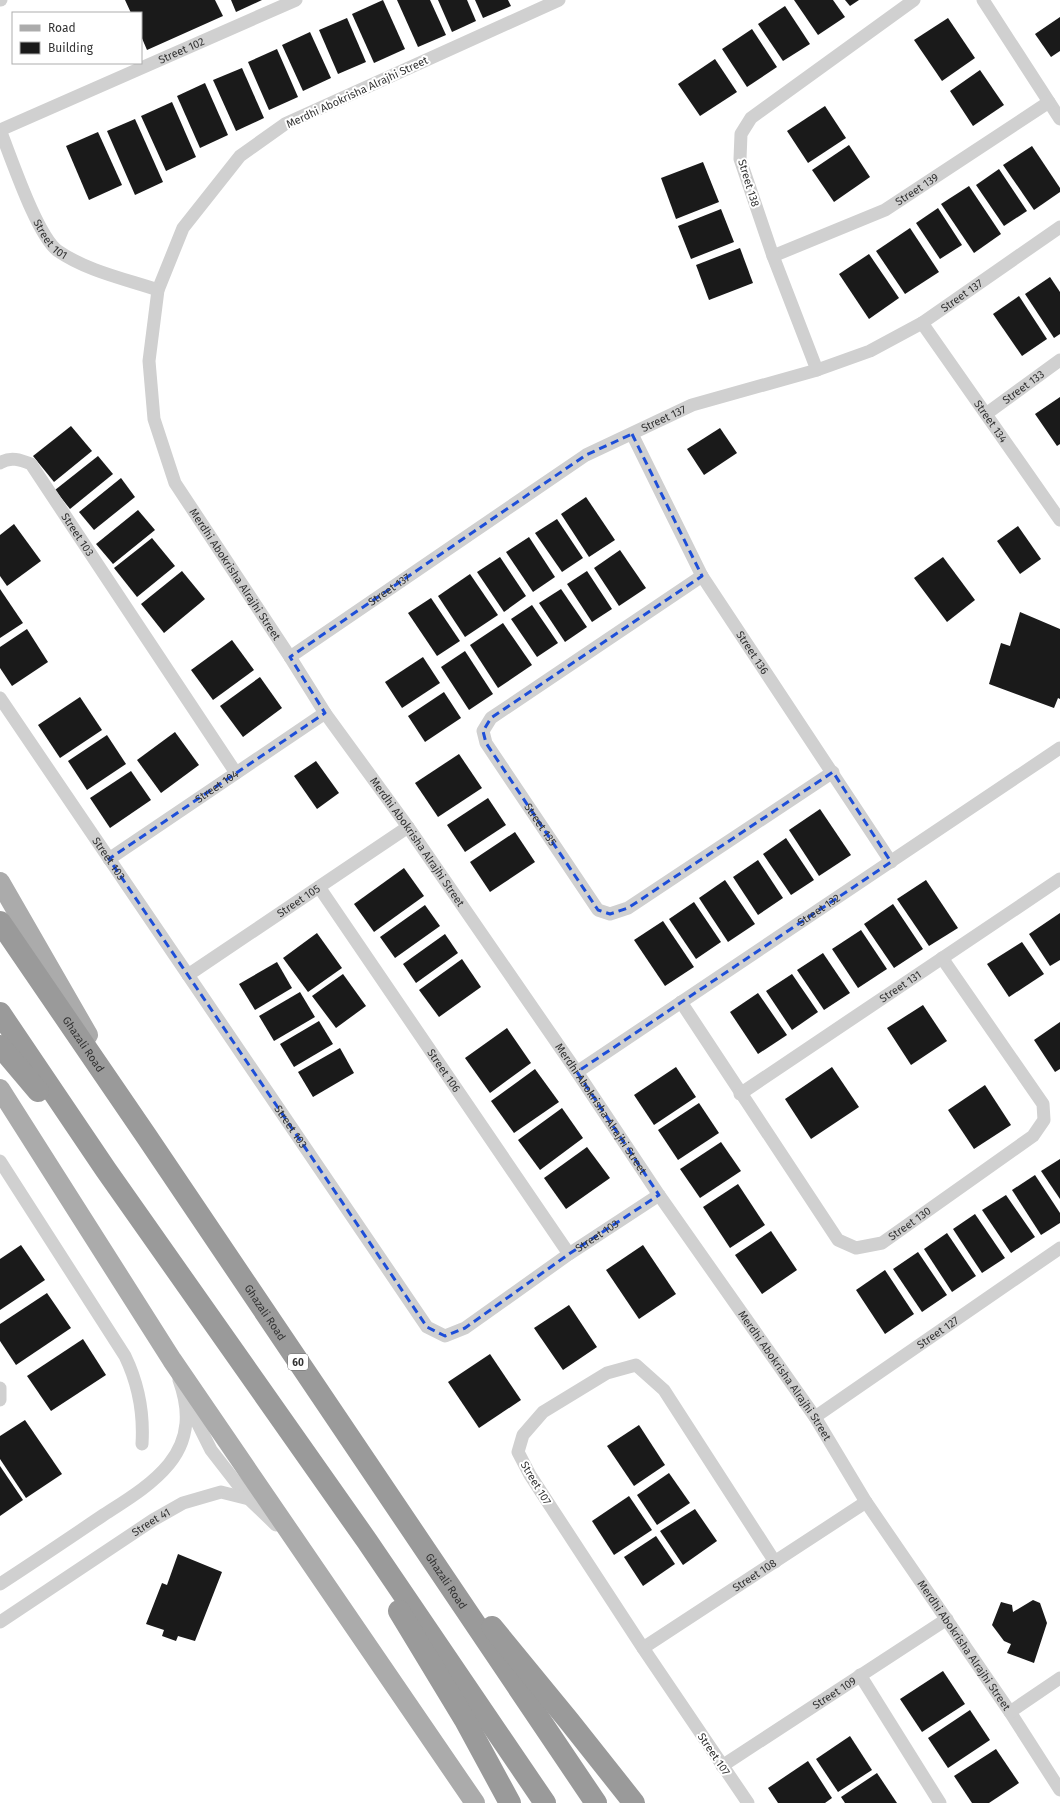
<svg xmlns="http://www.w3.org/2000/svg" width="1060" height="1803" viewBox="0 0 1060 1803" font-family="'Fira Sans',sans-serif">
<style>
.building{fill:#1a1a1a}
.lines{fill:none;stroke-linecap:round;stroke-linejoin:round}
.minor{stroke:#d0d0d0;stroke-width:13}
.primary{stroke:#ababab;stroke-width:20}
.motorway{stroke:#9a9a9a;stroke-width:22}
.marked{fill:none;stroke:#1d4ed8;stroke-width:3;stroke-dasharray:8 5;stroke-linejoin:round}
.labels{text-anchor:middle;stroke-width:4;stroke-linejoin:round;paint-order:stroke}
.shield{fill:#fff;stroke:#707070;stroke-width:1}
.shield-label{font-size:10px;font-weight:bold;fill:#333}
.street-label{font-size:11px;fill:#333;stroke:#fff}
</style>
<rect width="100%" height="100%" fill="#fff"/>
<g class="building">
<polygon points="125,0 215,0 223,16 147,50 141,36 141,13 131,13"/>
<polygon points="231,0 262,0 236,12"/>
<polygon points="383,0 405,49 374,63 352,14"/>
<polygon points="397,0 430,0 446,35 418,47"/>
<polygon points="438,0 467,0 476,21 452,32"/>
<polygon points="475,0 508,0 511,6 483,18"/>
<polygon points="794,0 833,0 845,17 818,35"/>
<polygon points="845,0 859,0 850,6"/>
<polygon points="785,6 810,44 783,61 758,24"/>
<polygon points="1060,17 1060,51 1051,57 1035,34"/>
<polygon points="347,18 366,62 338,74 319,30"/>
<polygon points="948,18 975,58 942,81 914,40"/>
<polygon points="752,29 777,67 747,87 722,49"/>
<polygon points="310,32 331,78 303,91 282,45"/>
<polygon points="277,49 298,97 269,110 248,62"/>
<polygon points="715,59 737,92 700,116 678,84"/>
<polygon points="242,68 264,118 236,131 213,80"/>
<polygon points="980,70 1004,105 973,126 950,91"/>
<polygon points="205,83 228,135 200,148 177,96"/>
<polygon points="172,102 196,157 166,171 141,116"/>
<polygon points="825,106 846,138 808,163 787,131"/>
<polygon points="135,119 163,182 135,195 107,131"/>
<polygon points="98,132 122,185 89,200 66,146"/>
<polygon points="849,145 870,177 834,202 812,170"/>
<polygon points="1032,146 1060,188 1060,192 1034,210 1003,165"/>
<polygon points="703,162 719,202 676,219 661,178"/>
<polygon points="999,169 1027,211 1004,226 976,185"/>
<polygon points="969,186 1001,234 974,253 941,204"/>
<polygon points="938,208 962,245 940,259 916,223"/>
<polygon points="721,209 734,242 691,259 678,226"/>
<polygon points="910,228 939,272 905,294 876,251"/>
<polygon points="740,248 753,283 709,300 696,265"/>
<polygon points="869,254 899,298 869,319 839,274"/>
<polygon points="1050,277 1060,292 1060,334 1054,338 1025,294"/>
<polygon points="1019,296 1047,339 1022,356 993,314"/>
<polygon points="1060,397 1060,444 1057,446 1035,414"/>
<polygon points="71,426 92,451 54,482 33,456"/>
<polygon points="720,428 737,453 704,475 687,449"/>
<polygon points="98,456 113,474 70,509 55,490"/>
<polygon points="121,478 135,497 94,530 79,512"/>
<polygon points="586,497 615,540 589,557 561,514"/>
<polygon points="138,510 155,530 113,564 96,544"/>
<polygon points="557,519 583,558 562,572 535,533"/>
<polygon points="14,524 41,561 7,586 0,576 0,535"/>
<polygon points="1018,526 1041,559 1020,574 997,541"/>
<polygon points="529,537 555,577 533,592 506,552"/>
<polygon points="152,538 175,566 137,597 114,568"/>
<polygon points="620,550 646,588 619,606 594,568"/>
<polygon points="500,557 526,596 504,612 477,572"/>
<polygon points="943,557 975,600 947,622 914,578"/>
<polygon points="182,571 205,599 164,633 141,604"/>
<polygon points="587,571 612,609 592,622 567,584"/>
<polygon points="470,574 498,615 465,637 438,596"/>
<polygon points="0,589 23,623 0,638"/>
<polygon points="561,589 587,627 565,642 539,603"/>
<polygon points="431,598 460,641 437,656 408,613"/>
<polygon points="532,605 558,643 537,657 511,619"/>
<polygon points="1020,612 1060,629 1060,699 1058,698 1054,708 989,684 1001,643 1010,646"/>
<polygon points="503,623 532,665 498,688 470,645"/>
<polygon points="27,629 48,662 12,686 0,668 0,647"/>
<polygon points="232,640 254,670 213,700 191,670"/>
<polygon points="465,651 493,694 469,710 441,667"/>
<polygon points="423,657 440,683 402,708 385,682"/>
<polygon points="260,677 282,708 243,737 220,706"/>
<polygon points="444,692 461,718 425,742 408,716"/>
<polygon points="80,697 102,730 60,758 38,725"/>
<polygon points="175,732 199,765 161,793 137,760"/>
<polygon points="107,735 126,764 87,790 68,761"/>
<polygon points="459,754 482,788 438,817 415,783"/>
<polygon points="316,761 339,793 317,809 294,776"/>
<polygon points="131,771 151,800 110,828 90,798"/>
<polygon points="488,798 506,825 465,852 447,825"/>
<polygon points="820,809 851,855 819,876 789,830"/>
<polygon points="515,832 535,862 490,892 470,862"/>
<polygon points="786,838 814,880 791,895 763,854"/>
<polygon points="758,860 783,898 758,915 733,877"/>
<polygon points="404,868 424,896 374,932 354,904"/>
<polygon points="725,880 755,924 728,942 699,898"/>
<polygon points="926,880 958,928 929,946 897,899"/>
<polygon points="694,902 721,942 696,959 669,919"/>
<polygon points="893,904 923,949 894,968 864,924"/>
<polygon points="425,905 440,926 395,958 380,937"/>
<polygon points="1060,913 1060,960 1050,966 1029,934"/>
<polygon points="663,921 694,967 665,986 634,940"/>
<polygon points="861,930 887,969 858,988 832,949"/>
<polygon points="317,933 342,968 308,992 283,958"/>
<polygon points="445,934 458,953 416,983 403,964"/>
<polygon points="1022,942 1044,974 1009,997 987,964"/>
<polygon points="823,953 850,993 824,1010 797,970"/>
<polygon points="462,959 481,987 439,1017 419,990"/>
<polygon points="277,962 292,988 255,1010 239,984"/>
<polygon points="343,974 366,1006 336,1028 312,996"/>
<polygon points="792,974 818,1012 792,1030 766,991"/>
<polygon points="300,992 315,1017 274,1041 259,1016"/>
<polygon points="758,993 787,1035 758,1054 730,1012"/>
<polygon points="923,1005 947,1041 911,1065 887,1028"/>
<polygon points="319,1021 333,1044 294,1067 280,1044"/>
<polygon points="1060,1022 1060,1069 1055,1072 1034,1040"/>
<polygon points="507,1028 531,1063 490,1093 465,1058"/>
<polygon points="340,1048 354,1073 313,1097 298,1072"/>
<polygon points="676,1067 696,1097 654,1125 634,1095"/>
<polygon points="832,1067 859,1107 811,1139 785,1099"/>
<polygon points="535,1069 559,1102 514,1133 491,1101"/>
<polygon points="985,1085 1011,1125 974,1149 948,1110"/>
<polygon points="699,1103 719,1133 678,1160 658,1130"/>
<polygon points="562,1108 583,1138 540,1170 518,1140"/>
<polygon points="721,1142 741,1171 700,1198 680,1169"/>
<polygon points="587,1147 610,1178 566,1209 544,1178"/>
<polygon points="1060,1159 1060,1199 1041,1171"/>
<polygon points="1035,1175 1060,1213 1060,1223 1041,1235 1012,1190"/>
<polygon points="738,1184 765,1225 730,1248 703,1207"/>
<polygon points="1006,1195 1035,1237 1011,1253 982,1210"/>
<polygon points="975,1214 1005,1258 982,1273 953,1229"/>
<polygon points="771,1231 797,1270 762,1294 735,1255"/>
<polygon points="947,1233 976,1276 952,1292 924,1249"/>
<polygon points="21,1245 45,1280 0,1310 0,1259"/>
<polygon points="643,1245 676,1294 639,1319 606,1270"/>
<polygon points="918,1252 947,1295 922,1312 893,1269"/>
<polygon points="885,1270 914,1314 885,1334 856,1290"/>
<polygon points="47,1293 71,1328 16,1365 0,1341 0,1324"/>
<polygon points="569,1305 597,1347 563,1370 534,1328"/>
<polygon points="83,1339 106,1375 51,1411 27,1376"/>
<polygon points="490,1354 521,1400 479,1428 448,1382"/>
<polygon points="25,1420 62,1474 26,1498 0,1459 0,1436"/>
<polygon points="639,1425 665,1465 634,1486 607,1446"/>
<polygon points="0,1466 23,1500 0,1516"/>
<polygon points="669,1473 690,1503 657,1525 637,1495"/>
<polygon points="629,1496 652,1530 614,1555 592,1521"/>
<polygon points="695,1509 717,1541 683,1565 660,1531"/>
<polygon points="656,1536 675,1564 643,1586 624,1557"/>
<polygon points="178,1554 222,1572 195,1641 178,1636 176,1641 162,1636 164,1630 146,1624 162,1583 167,1585"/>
<polygon points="1033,1600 1040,1603 1047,1623 1034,1663 1007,1653 1011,1644 1004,1641 992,1625 1001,1602 1012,1605 1013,1612"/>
<polygon points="943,1671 965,1704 922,1732 900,1699"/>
<polygon points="970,1710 990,1740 948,1768 928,1738"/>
<polygon points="850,1736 872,1770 838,1792 816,1759"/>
<polygon points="996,1749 1019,1783 989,1803 972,1803 954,1776"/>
<polygon points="808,1761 832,1798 825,1803 778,1803 768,1788"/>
<polygon points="877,1773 897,1803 845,1803 841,1797"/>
</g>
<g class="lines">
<g class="minor">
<polyline points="0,0 1,0"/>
<path id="s1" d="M559,0l-274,124 -45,32 -57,72 -25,62 -9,71 5,58 21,64 115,174 35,56 83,114 169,245 82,123 156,222 51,85 144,210 50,78"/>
<polyline points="983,0 1060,119"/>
<path id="s2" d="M0,130l296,-130"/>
<path id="s3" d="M0,130c11,27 37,106 58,121 29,20 67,28 100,39"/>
<path id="s4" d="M773,256l112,-46 164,-108"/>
<path id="s5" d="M922,323l138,197"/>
<polyline points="817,370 773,256 740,159 741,134 751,118 914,0"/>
<path id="s6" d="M986,414l74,-54"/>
<path id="s7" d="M632,434l70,142 189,286"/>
<path id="s8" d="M0,463c10,-7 21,-3 31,1l205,309"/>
<path id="s9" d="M702,576l-211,142 -8,13 3,12 112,167 12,4 18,-6 205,-136"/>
<path id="s10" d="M290,657l296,-202 106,-50 125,-35 53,-19 52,-28 138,-96"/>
<path id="s11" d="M0,698l427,629 18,9 20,-8 104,-74 90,-59"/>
<path id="s12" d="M109,859l216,-146"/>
<path id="s13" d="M319,887l250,367"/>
<path id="s14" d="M188,975l220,-148"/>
<path id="s15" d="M681,1002l157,238 18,8 26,-5 151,-107 11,-16 -1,-16 -101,-146"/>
<path id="s16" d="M577,1072l483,-324"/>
<path id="s17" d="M740,1094l320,-215"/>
<path d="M0,1161l125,195c14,29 19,56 17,88"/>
<polyline points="0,1388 0,1400"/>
<polyline points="189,1406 211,1450 249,1499"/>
<path id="s18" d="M815,1417l245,-169"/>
<path d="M0,1584c34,-22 68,-45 102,-68 23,-15 49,-30 67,-52 21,-26 21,-54 10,-84"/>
<path id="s19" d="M0,1622l153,-102 30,-17 38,-11 28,7 27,26"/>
<path id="s20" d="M643,1648l223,-146"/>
<polyline points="860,1675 940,1803"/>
<polyline points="1010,1712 1060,1678"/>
<path id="s21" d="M722,1766l225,-147"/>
<polyline points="748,1803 643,1648 530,1475 518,1452 523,1435 543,1412 607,1373 636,1365 664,1390 775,1562"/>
</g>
<g class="primary">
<polyline points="0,882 88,1035"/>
<polyline points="0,1089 172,1360 475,1803"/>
</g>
<g class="motorway">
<path id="s22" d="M0,922l147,215 449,666"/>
<polyline points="0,1013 106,1170 367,1541 545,1803"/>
<polyline points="0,1046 38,1091"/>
<polyline points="399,1611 465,1720 510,1803"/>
<polyline points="492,1627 569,1721 634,1803"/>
</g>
</g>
<path class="marked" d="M632,434l70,142 -211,142 -8,13 3,12 112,167 12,4 18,-6 205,-136 58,90 -314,210 82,123 -90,59 -104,74 -20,8 -18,-9 -318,-468 216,-146 -35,-56 296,-202z"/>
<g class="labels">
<rect class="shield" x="288" y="1354" width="20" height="16" rx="3"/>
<g class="shield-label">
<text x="298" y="1366">60</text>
</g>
<g class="street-label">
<text dy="4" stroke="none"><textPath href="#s2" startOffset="198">Street 102</textPath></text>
<text transform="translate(357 92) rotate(-25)" y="4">Merdhi Abokrisha Alrajhi Street</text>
<text transform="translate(749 183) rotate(73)" y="4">Street 138</text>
<text dy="4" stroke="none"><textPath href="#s4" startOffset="159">Street 139</textPath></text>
<text dy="4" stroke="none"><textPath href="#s3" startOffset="121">Street 101</textPath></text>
<text dy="4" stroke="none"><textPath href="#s10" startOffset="769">Street 137</textPath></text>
<text dy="4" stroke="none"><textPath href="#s6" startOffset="46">Street 133</textPath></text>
<text dy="4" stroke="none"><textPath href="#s10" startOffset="444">Street 137</textPath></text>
<text dy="4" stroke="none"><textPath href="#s5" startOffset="120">Street 134</textPath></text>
<text dy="4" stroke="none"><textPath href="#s8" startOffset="117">Street 103</textPath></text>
<text dy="4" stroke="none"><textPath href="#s1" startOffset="821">Merdhi Abokrisha Alrajhi Street</textPath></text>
<text dy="4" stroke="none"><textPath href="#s10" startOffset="120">Street 137</textPath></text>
<text dy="4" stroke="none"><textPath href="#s7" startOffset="250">Street 136</textPath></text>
<text dy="4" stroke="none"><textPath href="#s12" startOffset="130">Street 104</textPath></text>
<text dy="4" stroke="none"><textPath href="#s9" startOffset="380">Street 135</textPath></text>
<text dy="4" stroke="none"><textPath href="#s1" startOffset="1145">Merdhi Abokrisha Alrajhi Street</textPath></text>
<text dy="4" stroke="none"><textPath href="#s11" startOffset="194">Street 103</textPath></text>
<text dy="4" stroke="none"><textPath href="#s14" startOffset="133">Street 105</textPath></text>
<text dy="4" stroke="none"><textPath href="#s16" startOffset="291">Street 132</textPath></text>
<text dy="4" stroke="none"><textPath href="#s17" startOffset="193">Street 131</textPath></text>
<text dy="4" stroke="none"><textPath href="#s22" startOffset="148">Ghazali Road</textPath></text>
<text dy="4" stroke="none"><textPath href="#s13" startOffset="222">Street 106</textPath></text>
<text dy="4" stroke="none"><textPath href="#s1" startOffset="1469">Merdhi Abokrisha Alrajhi Street</textPath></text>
<text dy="4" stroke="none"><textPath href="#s11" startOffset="518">Street 103</textPath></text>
<text dy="4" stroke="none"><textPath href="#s15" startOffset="365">Street 130</textPath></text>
<text dy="4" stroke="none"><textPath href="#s11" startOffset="963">Street 103</textPath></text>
<text dy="4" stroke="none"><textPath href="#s22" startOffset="472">Ghazali Road</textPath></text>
<text dy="4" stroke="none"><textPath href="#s18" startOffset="149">Street 127</textPath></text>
<text dy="4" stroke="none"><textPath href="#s1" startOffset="1793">Merdhi Abokrisha Alrajhi Street</textPath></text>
<text transform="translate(536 1483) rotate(59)" y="4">Street 107</text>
<text dy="4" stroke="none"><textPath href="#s19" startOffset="181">Street 41</textPath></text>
<text dy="4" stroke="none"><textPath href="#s20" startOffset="133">Street 108</textPath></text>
<text dy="4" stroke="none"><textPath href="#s22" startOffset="796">Ghazali Road</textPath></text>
<text dy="4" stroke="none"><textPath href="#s1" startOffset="2117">Merdhi Abokrisha Alrajhi Street</textPath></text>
<text dy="4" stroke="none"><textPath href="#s21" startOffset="134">Street 109</textPath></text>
<text transform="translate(714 1754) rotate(56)" y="4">Street 107</text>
</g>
</g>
<rect x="12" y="12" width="130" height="52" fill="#ffffff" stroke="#adadad"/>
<rect x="20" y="25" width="20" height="6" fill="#ababab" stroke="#adadad"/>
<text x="48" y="32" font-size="12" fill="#333333">Road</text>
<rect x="20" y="42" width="20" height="12" fill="#1a1a1a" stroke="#adadad"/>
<text x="48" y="52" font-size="12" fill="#333333">Building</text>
</svg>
